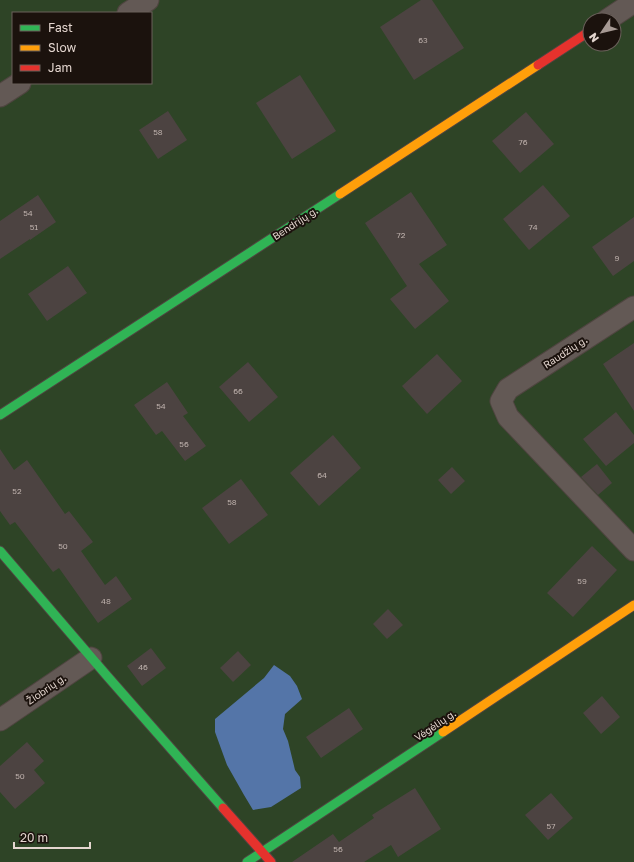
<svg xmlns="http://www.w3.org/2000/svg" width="634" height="862" viewBox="0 0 634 862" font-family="'Golos Text',sans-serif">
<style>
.green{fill:#2e4426;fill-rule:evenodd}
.water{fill:#5475a8}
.building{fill:#4c4341}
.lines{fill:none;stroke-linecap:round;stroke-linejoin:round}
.street-casing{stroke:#4f4540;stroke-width:23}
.fast-casing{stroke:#4f4540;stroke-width:11}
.slow-casing{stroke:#4f4540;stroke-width:11}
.jam-casing{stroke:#4f4540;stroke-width:11}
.street{stroke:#635955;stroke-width:21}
.fast{stroke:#30b455;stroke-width:9}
.slow{stroke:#ff9f0a;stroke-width:9}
.jam{stroke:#e5322d;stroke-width:9}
.labels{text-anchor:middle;stroke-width:4;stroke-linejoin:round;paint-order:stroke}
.number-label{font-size:8px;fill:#beb1ac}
.street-label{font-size:10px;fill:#e4d6cf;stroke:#1b120d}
</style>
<rect width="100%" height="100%" fill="#342923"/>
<path class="green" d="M0,0h634v862h-634zM13,13h138v70h-138zM590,20h24v24h-24z"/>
<polygon class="water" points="274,665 290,676 297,686 302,699 285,714 283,729 288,741 295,770 300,777 301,788 271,807 253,810 244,795 227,765 215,732 215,719 264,678"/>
<g class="building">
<polygon points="421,0 432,0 464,48 414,80 380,27"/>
<polygon points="300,75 336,131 292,159 256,103"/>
<polygon points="168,111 187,140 158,159 139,130"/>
<polygon points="526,112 554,144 520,173 492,141"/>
<polygon points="543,185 570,216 529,250 503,219"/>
<polygon points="411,192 447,245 419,264 449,301 415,329 390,299 407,286 365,223"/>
<polygon points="38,195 56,222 30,240 30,239 0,259 0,221"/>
<polygon points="634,217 634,261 613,276 592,247"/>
<polygon points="68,266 87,293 47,321 28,294"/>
<polygon points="634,343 634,411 603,364"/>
<polygon points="437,354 462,381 427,414 402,386"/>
<polygon points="248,362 278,397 249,422 219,387"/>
<polygon points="167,382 188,413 183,416 206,446 185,461 162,431 156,435 134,405"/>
<polygon points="616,412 634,435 634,443 606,466 583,439"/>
<polygon points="333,435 361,468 319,506 290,473"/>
<polygon points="0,449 14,470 27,460 65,514 69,511 93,542 81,551 105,585 116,576 132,599 98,623 59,568 53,572 15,522 10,525 0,511"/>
<polygon points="597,464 612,483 598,495 581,477"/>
<polygon points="452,467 465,481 451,494 438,480"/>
<polygon points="241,479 268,515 229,544 202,508"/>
<polygon points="592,546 617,570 573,617 547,593"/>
<polygon points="388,609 403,625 387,639 373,624"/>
<polygon points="151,648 166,668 142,686 127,666"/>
<polygon points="238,651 251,665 233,682 220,668"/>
<polygon points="602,696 620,717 601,734 583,713"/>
<polygon points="349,708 363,729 321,758 306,737"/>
<polygon points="27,742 44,761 34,770 45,783 15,809 0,792 0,766"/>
<polygon points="415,788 441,829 398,857 391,845 364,862 292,862 333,834 339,842 374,818 372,815"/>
<polygon points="551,793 573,818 548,840 525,815"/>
</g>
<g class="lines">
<defs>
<g id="street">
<polyline points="128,13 148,0"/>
<polyline points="607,20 634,2"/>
<polyline points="0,96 20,83"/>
<polyline points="634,307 508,389 501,401 508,417 634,550"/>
<polyline points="0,720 91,658"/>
</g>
<g id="fast">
<polyline points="0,415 340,194"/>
<polyline points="0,551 108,677 223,808"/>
<polyline points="247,862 443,732"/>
</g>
<g id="slow">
<polyline points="340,194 538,65"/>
<polyline points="443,732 634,605"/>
</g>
<g id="jam">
<polyline points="538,65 590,31"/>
<polyline points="223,808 271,862"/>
</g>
</defs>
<use href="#street" class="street-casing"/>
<use href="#fast" class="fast-casing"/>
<use href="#slow" class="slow-casing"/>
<use href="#jam" class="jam-casing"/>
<use href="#street" class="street"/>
<use href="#fast" class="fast"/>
<use href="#slow" class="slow"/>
<use href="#jam" class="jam"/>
</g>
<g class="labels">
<g class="number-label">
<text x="423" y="43">63</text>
<text x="158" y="135">58</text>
<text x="523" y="145">76</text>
<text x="28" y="216">54</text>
<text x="34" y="230">51</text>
<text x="533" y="230">74</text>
<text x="401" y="238">72</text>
<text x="617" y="261">9</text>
<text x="238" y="394">66</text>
<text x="161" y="409">54</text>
<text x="184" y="447">56</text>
<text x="322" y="478">64</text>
<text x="17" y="494">52</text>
<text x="232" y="505">58</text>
<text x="63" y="549">50</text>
<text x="582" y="584">59</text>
<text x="106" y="604">48</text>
<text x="143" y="670">46</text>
<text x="20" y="779">50</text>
<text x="551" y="829">57</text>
<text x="338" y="852">56</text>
</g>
<g class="street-label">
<text transform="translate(295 223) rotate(-33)" y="4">Bendrijų g.</text>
<text transform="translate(565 352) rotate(-33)" y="4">Raudžių g.</text>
<text transform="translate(46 689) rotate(-34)" y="4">Žiobrių g.</text>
<text transform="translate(435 725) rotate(-34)" y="4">Vėgėlių g.</text>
</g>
</g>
<rect x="12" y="12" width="140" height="72" fill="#1b120d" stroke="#6b605b"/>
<rect x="20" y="25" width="20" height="6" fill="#30b455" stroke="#6b605b"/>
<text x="48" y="32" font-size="12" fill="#e4d6cf">Fast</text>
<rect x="20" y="45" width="20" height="6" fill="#ff9f0a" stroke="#6b605b"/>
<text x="48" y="52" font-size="12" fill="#e4d6cf">Slow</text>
<rect x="20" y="65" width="20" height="6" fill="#e5322d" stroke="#6b605b"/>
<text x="48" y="72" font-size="12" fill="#e4d6cf">Jam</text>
<g transform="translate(602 32) rotate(235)"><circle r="19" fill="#1b120d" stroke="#6b605b"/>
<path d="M0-3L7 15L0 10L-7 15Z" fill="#a69993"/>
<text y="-6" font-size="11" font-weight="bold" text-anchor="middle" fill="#e4d6cf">N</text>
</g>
<path d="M14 842v6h76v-6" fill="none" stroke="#e4d6cf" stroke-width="2"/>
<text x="20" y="842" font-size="12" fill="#e4d6cf" stroke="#1b120d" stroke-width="3" paint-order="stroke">20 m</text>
</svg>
